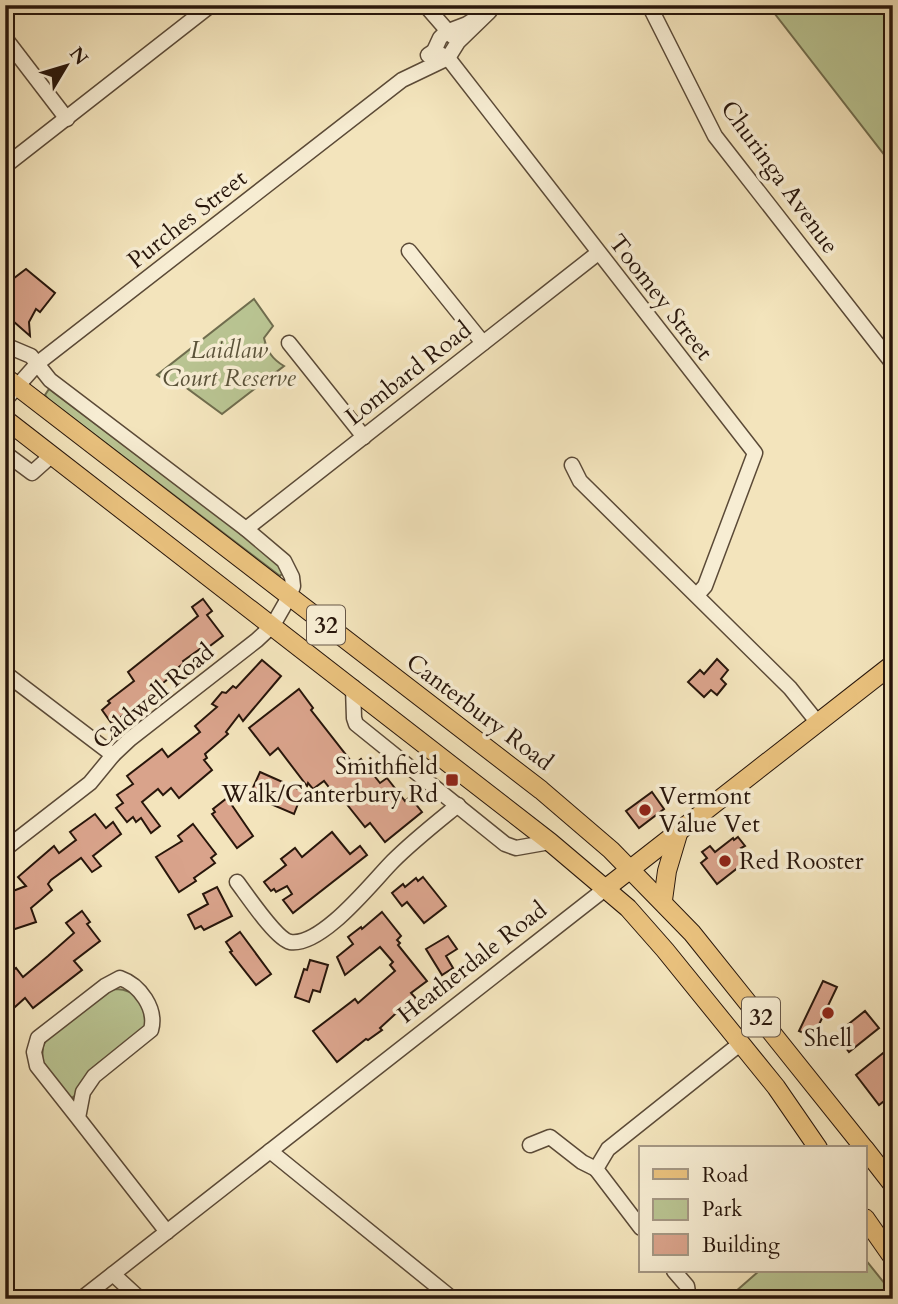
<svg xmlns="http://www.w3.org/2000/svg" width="898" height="1304" viewBox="0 0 898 1304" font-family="Cardo,serif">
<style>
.green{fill:#b9c492;stroke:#706d4e;stroke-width:2}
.building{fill:#d9a38b;stroke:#28160b;stroke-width:2}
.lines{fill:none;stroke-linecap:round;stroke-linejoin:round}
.minor-casing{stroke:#5b4a37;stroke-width:17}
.major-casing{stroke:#28160b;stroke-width:20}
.minor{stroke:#f7edd3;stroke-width:14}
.major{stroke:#eac27e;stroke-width:18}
.poi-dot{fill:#8f2418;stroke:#f7edd3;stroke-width:2.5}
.labels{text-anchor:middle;stroke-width:7;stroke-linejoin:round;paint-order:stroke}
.shield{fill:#f7edd3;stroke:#665647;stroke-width:2}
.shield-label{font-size:23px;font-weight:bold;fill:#28160b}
.street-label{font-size:24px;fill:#28160b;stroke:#f7edd3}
.park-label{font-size:24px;font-style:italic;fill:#5b533a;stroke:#f7edd3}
.poi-label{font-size:24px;fill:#28160b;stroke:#f7edd3;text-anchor:start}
</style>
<rect width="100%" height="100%" fill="#f3e4bc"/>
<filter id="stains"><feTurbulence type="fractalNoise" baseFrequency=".00286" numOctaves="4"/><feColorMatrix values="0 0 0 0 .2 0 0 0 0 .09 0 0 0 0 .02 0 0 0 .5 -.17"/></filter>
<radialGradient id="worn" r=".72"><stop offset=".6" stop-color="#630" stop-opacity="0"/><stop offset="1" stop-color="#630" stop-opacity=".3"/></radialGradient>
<g class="green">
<polygon points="768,5 893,5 893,166"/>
<path d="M254,299l19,27 -9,12c3,13 8,21 20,28l-62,48 -45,-33 -6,3 -14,-9z"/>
<polygon points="49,389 275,559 283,573 280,576 49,400 45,395"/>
<path d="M116,989c21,0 30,17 29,37 -19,28 -56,29 -69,69l-6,4 -28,-38 1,-15 5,-9 60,-47z"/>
<polygon points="865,1259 893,1294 893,1299 727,1299 759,1271 865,1271"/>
</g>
<g class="building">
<polygon points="26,269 55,293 40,312 36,309 29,322 30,336 5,314 5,285"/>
<polygon points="203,599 212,611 207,615 223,636 202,652 200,649 183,661 184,663 171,673 173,675 112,724 102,710 110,703 108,701 134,681 128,672 198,616 192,607"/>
<polygon points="717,659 728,670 721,679 726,684 717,695 711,690 704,697 688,682 700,670 704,674"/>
<polygon points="262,660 281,676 243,721 239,715 226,732 228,734 205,754 207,758 204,760 212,770 179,798 171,788 163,795 158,789 142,802 160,826 151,833 141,818 136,822 133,817 127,822 116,808 123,803 117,795 133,784 127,776 162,749 168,757 200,732 195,726 217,707 212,704 222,692 226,693 233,686 236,688"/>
<polygon points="299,689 313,708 311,710 354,765 361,759 380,783 387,778 405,801 410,797 422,812 385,842 370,823 365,827 341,797 338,799 324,781 313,789 308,783 307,786 278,748 270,755 249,728"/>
<polygon points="260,772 303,791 294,814 259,799 260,796 251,792"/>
<polygon points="652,792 664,809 639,828 626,811"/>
<polygon points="227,798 253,836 237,848 212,814 215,812 213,809"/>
<polygon points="95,814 106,828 113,822 121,834 93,856 101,866 92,872 81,858 51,880 48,884 52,890 31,908 36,922 12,930 5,910 5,894 26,886 18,877 54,846 59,853 76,840 70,832"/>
<polygon points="193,824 216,854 211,858 215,863 194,878 196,881 179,892 156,857 182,841 178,836"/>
<polygon points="332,832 350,854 360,846 367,855 293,913 283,900 292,894 287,886 276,892 274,889 271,891 264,882 286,865 281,859 295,848 302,857"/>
<polygon points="738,837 745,846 741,848 749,859 717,884 701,863 707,858 702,852 710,846 715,852 733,838 734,840"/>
<polygon points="423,877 446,906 424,923 407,902 402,906 392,893 403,884 405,887 416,878 418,881"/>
<polygon points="217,887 232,916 204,930 201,926 195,929 188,915 208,904 203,894"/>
<polygon points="82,911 90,922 87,924 100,941 74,961 82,970 33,1008 25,998 5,1016 5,994 13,988 5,977 16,968 23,977 48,956 74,933 66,923"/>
<polygon points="382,912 401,936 397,940 400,943 398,945 427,981 411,993 418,1001 408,1010 404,1006 380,1028 382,1030 368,1040 366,1039 337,1062 313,1031 355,999 358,1003 395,971 390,965 393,962 380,947 345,975 337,957 353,944 348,937 361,927 362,929"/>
<polygon points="240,932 271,974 256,985 230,952 232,951 226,942"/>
<polygon points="448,936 457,949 446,956 453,968 442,975 426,949"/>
<polygon points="310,960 328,965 320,992 313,990 309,1002 295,997 304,969 307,970"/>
<polygon points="823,981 837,987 813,1037 799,1031"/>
<polygon points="865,1011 879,1028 849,1052 840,1040 841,1030"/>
<polygon points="893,1045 893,1094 879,1105 856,1075"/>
</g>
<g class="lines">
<defs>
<g id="minor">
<polyline points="425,5 452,36"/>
<polyline points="649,5 715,136 893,364"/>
<polyline points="5,38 67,119"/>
<polyline points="434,51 448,58 755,453 705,586 697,595"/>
<polyline points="428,55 434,51 440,38 446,32 467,24 497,5"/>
<polyline points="5,166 211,5"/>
<polyline points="409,251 483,343"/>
<polyline points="289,343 364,437"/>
<polyline points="5,345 31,356 50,380 246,529 284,561 292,577 293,586 289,597 273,625 257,640 130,739 113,755 90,783 5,849"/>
<polyline points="5,400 38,363 402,80 448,58 458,42 489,12"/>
<polyline points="5,453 32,473 51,456"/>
<polyline points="572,465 580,481 790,688 818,723"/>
<polyline points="246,529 598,253"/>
<polyline points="5,673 113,755"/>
<polyline points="353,687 354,718 356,724 505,844 516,848 550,842"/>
<path d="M237,882c10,13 39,57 53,60 32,5 83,-61 103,-81 20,-20 43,-38 65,-56"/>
<path d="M78,1118l-41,-52 -3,-14 4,-14 67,-52 15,-8c20,7 37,31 31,52l-57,46 -11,16 -5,26 89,114"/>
<polyline points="530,1145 550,1137 582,1162 596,1169"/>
<polyline points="270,1151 449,1296"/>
<polyline points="641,1228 596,1169 608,1149 741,1043"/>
<polyline points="674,1271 687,1286 689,1299"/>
<polyline points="113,1274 140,1299"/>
<polyline points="81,1299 605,889"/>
</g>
<g id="major">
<polyline points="5,377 541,790 611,850 692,933 864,1148"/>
<polyline points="5,419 550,842 628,908 665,950 776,1087 818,1148"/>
<polyline points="605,889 893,664"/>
<polyline points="663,900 667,871 678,834"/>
<polyline points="865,1149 893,1185"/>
<polyline points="865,1218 893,1258"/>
</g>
</defs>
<use href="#minor" class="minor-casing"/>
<use href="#major" class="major-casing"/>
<use href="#minor" class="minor"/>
<use href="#major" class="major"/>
</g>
<g class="poi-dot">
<rect x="445" y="773" width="14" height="14" rx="3.5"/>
<circle cx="645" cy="810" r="7"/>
<circle cx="725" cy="861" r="7"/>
<circle cx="828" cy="1013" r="7"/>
</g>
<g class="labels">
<g class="shield">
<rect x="307" y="605.5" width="38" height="39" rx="5"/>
<rect x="742" y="997.5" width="38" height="39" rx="5"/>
</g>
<g class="shield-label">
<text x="326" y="633">32</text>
<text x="761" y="1025">32</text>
</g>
<g class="street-label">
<text transform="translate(780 177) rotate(54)" y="8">Churinga Avenue</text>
<text transform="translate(187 219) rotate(-38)" y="8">Purches Street</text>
<text transform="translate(661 297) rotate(52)" y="8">Toomey Street</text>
<text transform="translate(408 373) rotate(-38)" y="8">Lombard Road</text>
<text transform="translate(153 696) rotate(-40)" y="8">Caldwell Road</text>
<text transform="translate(480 712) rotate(37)" y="8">Canterbury Road</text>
<text transform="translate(472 962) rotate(-38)" y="8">Heatherdale Road</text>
</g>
<g class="park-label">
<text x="229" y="358">Laidlaw<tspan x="229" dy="28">Court Reserve</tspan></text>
</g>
<g class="poi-label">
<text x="438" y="774" text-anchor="end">Smithfield<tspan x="438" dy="28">Walk/Canterbury Rd</tspan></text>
<text x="659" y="804">Vermont<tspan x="659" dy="28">Value Vet</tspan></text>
<text x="739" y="869">Red Rooster</text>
<text x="828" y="1046" text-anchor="middle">Shell</text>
</g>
</g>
<rect width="898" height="1304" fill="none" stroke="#f3e4bc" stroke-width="28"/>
<rect x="7" y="7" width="884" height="1290" fill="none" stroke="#28160b" stroke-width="3.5"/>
<rect x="14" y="14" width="870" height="1276" fill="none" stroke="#28160b" stroke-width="2"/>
<rect x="639" y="1146" width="228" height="126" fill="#f7edd3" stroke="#a49783" stroke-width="2"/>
<rect x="653" y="1169" width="35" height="10" fill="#eac27e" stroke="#a49783" stroke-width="2"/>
<text x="702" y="1182" font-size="21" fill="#28160b">Road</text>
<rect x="653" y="1199" width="35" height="21" fill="#b9c492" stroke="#a49783" stroke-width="2"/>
<text x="702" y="1216" font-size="21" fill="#28160b">Park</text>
<rect x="653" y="1234" width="35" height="21" fill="#d9a38b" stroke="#a49783" stroke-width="2"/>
<text x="702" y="1252" font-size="21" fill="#28160b">Building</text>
<g transform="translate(66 66) rotate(52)" stroke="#f7edd3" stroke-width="5" paint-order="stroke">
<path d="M0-5L12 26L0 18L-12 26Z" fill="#28160b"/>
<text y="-10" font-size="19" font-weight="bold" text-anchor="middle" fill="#28160b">N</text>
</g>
<rect width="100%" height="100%" filter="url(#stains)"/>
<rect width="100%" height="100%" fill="url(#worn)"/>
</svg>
